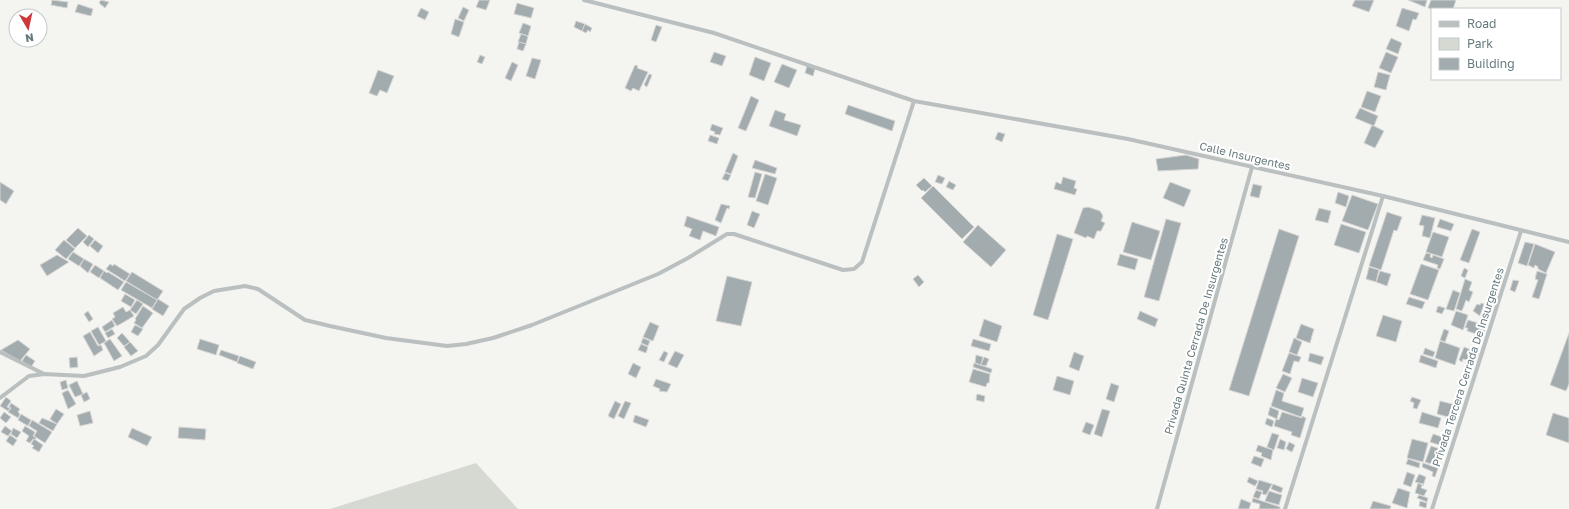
<svg xmlns="http://www.w3.org/2000/svg" width="1569" height="509" viewBox="0 0 1569 509" font-family="'Golos Text',sans-serif">
<style>
.green{fill:#d5d9d1}
.building{fill:#a2abad;stroke:#d6d5d4}
.lines{fill:none;stroke-linecap:round;stroke-linejoin:round}
.minor{stroke:#babfc0;stroke-width:4}
.labels{text-anchor:middle;stroke-width:4;stroke-linejoin:round;paint-order:stroke}
.street-label{font-size:11px;fill:#677a7e;stroke:#fff}
</style>
<rect width="100%" height="100%" fill="#f4f4f1"/>
<polygon class="green" points="476,463 518,509 330,509"/>
<g class="building">
<polygon points="52,0 68,2 67,8 51,5"/>
<polygon points="101,0 109,2 105,8 99,3"/>
<polygon points="479,0 490,0 486,10 476,7"/>
<polygon points="1355,0 1374,0 1369,12 1352,6"/>
<polygon points="1408,0 1427,0 1425,7"/>
<polygon points="1431,0 1456,0 1453,9 1432,9 1428,8"/>
<polygon points="517,3 534,8 531,18 514,14"/>
<polygon points="78,4 93,9 91,16 75,12"/>
<polygon points="463,7 469,10 464,21 458,18"/>
<polygon points="421,8 429,12 425,20 417,16"/>
<polygon points="1402,8 1419,13 1416,20 1413,19 1409,31 1396,26"/>
<polygon points="455,19 464,22 459,37 451,34"/>
<polygon points="576,21 585,24 582,31 574,27"/>
<polygon points="523,23 531,26 528,36 519,33"/>
<polygon points="585,24 592,28 590,32 588,30 586,33 582,31"/>
<polygon points="656,25 662,27 656,42 651,40"/>
<polygon points="521,34 528,36 526,44 518,42"/>
<polygon points="1391,38 1402,43 1398,54 1386,49"/>
<polygon points="519,42 526,44 523,51 517,49"/>
<polygon points="714,52 726,56 722,66 710,62"/>
<polygon points="1386,52 1398,57 1391,73 1379,68"/>
<polygon points="480,55 485,57 482,64 477,62"/>
<polygon points="755,57 771,63 764,81 749,75"/>
<polygon points="532,58 541,60 535,79 526,76"/>
<polygon points="512,62 518,65 511,81 505,78"/>
<polygon points="782,64 797,70 789,88 774,82"/>
<polygon points="635,65 638,66 637,68 648,72 639,91 633,88 631,91 625,88"/>
<polygon points="807,66 815,69 813,76 805,73"/>
<polygon points="378,70 394,76 387,93 380,90 377,96 369,93"/>
<polygon points="1378,72 1390,75 1386,90 1374,87"/>
<polygon points="649,74 652,75 647,87 644,85"/>
<polygon points="1367,91 1381,96 1375,112 1361,107"/>
<polygon points="751,96 759,100 746,131 738,128"/>
<polygon points="848,105 895,121 892,131 845,114"/>
<polygon points="1360,108 1378,116 1374,126 1355,118"/>
<polygon points="775,110 786,114 784,120 801,125 797,136 769,126"/>
<polygon points="712,124 723,128 720,135 714,134 715,132 710,130"/>
<polygon points="1372,125 1384,131 1375,148 1364,143"/>
<polygon points="998,132 1005,134 1002,142 995,139"/>
<polygon points="710,135 719,138 717,144 708,141"/>
<polygon points="733,153 738,156 731,174 725,172"/>
<polygon points="1186,155 1199,159 1198,169 1158,171 1156,159"/>
<polygon points="755,160 777,168 775,174 752,168"/>
<polygon points="755,172 762,174 755,198 748,197"/>
<polygon points="725,173 731,175 728,181 722,179"/>
<polygon points="765,174 777,178 768,205 756,201"/>
<polygon points="938,175 945,178 942,184 935,182"/>
<polygon points="1063,177 1076,181 1074,188 1077,189 1075,195 1054,189 1056,182 1061,184"/>
<polygon points="924,178 932,186 925,192 923,190 922,191 916,185"/>
<polygon points="949,181 956,185 953,190 946,187"/>
<polygon points="0,182 14,191 6,204 0,200"/>
<polygon points="1170,182 1191,190 1184,207 1163,198"/>
<polygon points="1253,184 1262,186 1259,198 1250,196"/>
<polygon points="933,186 974,227 962,239 921,198"/>
<polygon points="1338,192 1349,196 1346,207 1335,203"/>
<polygon points="1352,195 1378,204 1368,230 1342,221"/>
<polygon points="721,204 730,206 729,209 727,208 721,223 715,220"/>
<polygon points="1088,207 1100,211 1103,216 1101,221 1105,223 1101,231 1097,231 1094,239 1087,236 1086,238 1074,233 1083,208"/>
<polygon points="1319,208 1331,211 1328,223 1315,220"/>
<polygon points="752,211 760,214 754,228 747,225"/>
<polygon points="1387,212 1402,217 1397,231 1394,230 1381,270 1369,266"/>
<polygon points="1422,215 1435,218 1430,238 1422,236 1424,226 1419,225"/>
<polygon points="687,216 719,227 716,236 703,231 700,240 689,236 692,229 684,226"/>
<polygon points="1166,219 1181,223 1159,301 1144,297"/>
<polygon points="1440,219 1454,224 1451,231 1437,227"/>
<polygon points="1132,222 1160,231 1151,260 1123,252"/>
<polygon points="1341,224 1366,232 1359,253 1334,245"/>
<polygon points="978,225 1006,250 991,267 963,242"/>
<polygon points="78,228 87,236 75,248 66,240"/>
<polygon points="1279,229 1299,236 1249,396 1229,390"/>
<polygon points="1472,229 1480,232 1469,263 1460,260"/>
<polygon points="1433,232 1449,237 1442,257 1426,252"/>
<polygon points="1057,234 1073,239 1048,320 1033,315"/>
<polygon points="89,235 94,239 88,247 83,242"/>
<polygon points="64,240 75,249 66,259 55,250"/>
<polygon points="95,240 103,246 98,253 90,246"/>
<polygon points="1525,242 1534,244 1527,266 1518,263"/>
<polygon points="1535,244 1555,252 1546,273 1538,269 1538,267 1535,265 1534,268 1528,265"/>
<polygon points="73,252 84,259 79,266 68,259"/>
<polygon points="1426,253 1431,254 1430,257 1432,258 1433,255 1444,259 1440,269 1437,268 1438,265 1423,260"/>
<polygon points="1120,254 1138,259 1135,270 1117,265"/>
<polygon points="57,255 69,262 47,276 40,265"/>
<polygon points="84,259 93,264 88,273 80,266"/>
<polygon points="110,264 113,266 114,264 130,274 125,281 106,269"/>
<polygon points="1421,264 1439,270 1428,300 1410,294"/>
<polygon points="95,265 104,271 99,278 90,272"/>
<polygon points="1369,267 1379,270 1376,282 1366,279"/>
<polygon points="1464,268 1468,270 1465,278 1461,276"/>
<polygon points="104,271 107,273 108,272 124,282 118,290 100,278"/>
<polygon points="1380,271 1391,274 1387,286 1376,282"/>
<polygon points="1537,271 1547,274 1539,299 1532,297 1538,280 1535,279"/>
<polygon points="132,272 163,291 157,300 126,281"/>
<polygon points="918,275 924,282 919,287 913,279"/>
<polygon points="727,276 752,282 741,326 716,321"/>
<polygon points="1465,279 1472,282 1469,290 1473,292 1469,302 1466,300 1462,311 1456,309"/>
<polygon points="1513,280 1519,281 1515,292 1510,290"/>
<polygon points="126,282 157,300 152,308 121,290"/>
<polygon points="1453,290 1460,293 1454,311 1446,309"/>
<polygon points="125,294 135,300 131,307 121,301"/>
<polygon points="1409,297 1425,302 1422,309 1406,304"/>
<polygon points="158,299 169,306 163,316 152,309"/>
<polygon points="137,300 143,304 136,314 130,310"/>
<polygon points="1481,303 1484,304 1480,316 1473,311 1477,304 1480,305"/>
<polygon points="143,306 153,313 142,328 134,323 136,320 135,319"/>
<polygon points="1438,306 1445,308 1442,314 1436,312"/>
<polygon points="123,307 126,312 130,310 134,316 117,326 112,319 115,317 113,313"/>
<polygon points="88,311 93,319 89,322 84,314"/>
<polygon points="1140,311 1158,319 1155,327 1137,319"/>
<polygon points="1456,311 1468,315 1463,330 1451,325"/>
<polygon points="1383,315 1402,321 1396,342 1376,336"/>
<polygon points="1481,317 1488,320 1485,328 1478,325"/>
<polygon points="984,319 1002,326 997,342 979,336"/>
<polygon points="112,320 115,326 105,332 102,327"/>
<polygon points="1468,320 1478,323 1476,327 1485,330 1484,334 1481,333 1480,335 1467,331 1468,328 1465,328"/>
<polygon points="650,322 659,326 653,341 643,337"/>
<polygon points="1301,324 1314,329 1310,343 1296,338"/>
<polygon points="135,325 143,329 138,336 131,332"/>
<polygon points="98,327 106,341 99,345 91,331"/>
<polygon points="112,329 115,334 108,338 105,333"/>
<polygon points="1444,329 1449,331 1445,342 1440,340"/>
<polygon points="90,332 98,346 101,345 103,350 94,356 83,336"/>
<polygon points="122,333 130,342 124,346 117,338"/>
<polygon points="1569,333 1569,384 1566,391 1550,385"/>
<polygon points="643,338 650,341 648,346 641,343"/>
<polygon points="1294,338 1302,342 1297,355 1289,352"/>
<polygon points="110,339 122,356 114,361 104,343"/>
<polygon points="200,339 219,345 216,355 197,349"/>
<polygon points="973,339 991,344 989,351 971,346"/>
<polygon points="18,340 30,349 20,361 1,350"/>
<polygon points="1440,341 1460,348 1455,365 1435,358"/>
<polygon points="130,342 138,351 131,356 124,347"/>
<polygon points="641,344 648,347 646,353 638,350"/>
<polygon points="1464,347 1479,353 1474,365 1465,364 1467,360 1463,359 1462,362 1459,360"/>
<polygon points="1425,348 1435,352 1433,357 1423,354"/>
<polygon points="221,350 239,356 237,362 219,355"/>
<polygon points="664,351 668,353 664,362 659,360"/>
<polygon points="675,351 684,355 677,368 668,364"/>
<polygon points="1074,352 1084,356 1079,371 1069,367"/>
<polygon points="1289,353 1301,357 1299,362 1294,361 1290,374 1282,371"/>
<polygon points="1310,353 1324,357 1321,365 1308,361"/>
<polygon points="26,355 35,361 31,367 22,361"/>
<polygon points="976,355 983,357 981,365 975,363"/>
<polygon points="1421,355 1438,361 1436,368 1419,362"/>
<polygon points="240,356 256,362 253,369 237,363"/>
<polygon points="77,357 78,367 70,368 69,358"/>
<polygon points="984,357 989,359 986,366 981,365"/>
<polygon points="633,363 641,367 636,378 628,374"/>
<polygon points="974,363 992,369 991,373 973,367"/>
<polygon points="973,369 990,374 989,383 987,383 986,387 969,382"/>
<polygon points="1283,374 1292,378 1285,392 1276,388"/>
<polygon points="1057,376 1074,381 1070,395 1053,390"/>
<polygon points="1302,378 1318,383 1313,397 1298,392"/>
<polygon points="656,379 671,384 667,392 659,391 660,389 653,386"/>
<polygon points="66,380 68,388 62,390 60,382"/>
<polygon points="77,381 83,394 75,397 69,385"/>
<polygon points="1111,383 1119,386 1114,402 1106,399"/>
<polygon points="68,390 76,404 68,409 62,393"/>
<polygon points="1276,390 1284,393 1282,401 1304,408 1301,417 1271,406"/>
<polygon points="87,392 90,399 84,402 81,395"/>
<polygon points="977,394 985,396 984,402 976,400"/>
<polygon points="6,397 11,401 7,407 10,408 8,411 0,406"/>
<polygon points="1412,397 1421,400 1417,409 1413,408 1414,403 1410,401"/>
<polygon points="615,401 621,404 614,419 608,416"/>
<polygon points="625,401 631,403 624,419 618,416"/>
<polygon points="1440,401 1456,405 1452,418 1437,414"/>
<polygon points="11,403 20,409 18,412 20,414 18,418 8,412 11,408 9,407"/>
<polygon points="1270,407 1279,411 1277,419 1268,415"/>
<polygon points="56,409 64,414 57,424 50,419"/>
<polygon points="1102,409 1110,411 1102,437 1094,434"/>
<polygon points="90,411 93,423 80,426 77,415"/>
<polygon points="4,412 11,417 6,423 0,418"/>
<polygon points="1282,412 1302,418 1302,416 1306,418 1300,438 1291,435 1292,432 1274,426 1276,419 1279,420"/>
<polygon points="1422,412 1441,418 1438,428 1419,423"/>
<polygon points="1553,413 1569,418 1569,443 1546,435"/>
<polygon points="21,414 31,420 28,426 18,420"/>
<polygon points="635,415 649,420 646,427 633,422"/>
<polygon points="42,418 57,424 53,431 39,423"/>
<polygon points="1267,418 1274,421 1272,427 1265,424"/>
<polygon points="32,420 52,432 45,443 34,436 37,431 29,426"/>
<polygon points="1086,422 1094,425 1090,435 1082,432"/>
<polygon points="5,426 12,431 8,436 1,432"/>
<polygon points="25,426 35,432 33,436 36,438 35,440 33,439 30,443 26,441 29,436 22,431"/>
<polygon points="179,427 206,429 205,440 178,438"/>
<polygon points="13,428 21,432 17,438 11,434"/>
<polygon points="132,428 152,437 147,446 128,437"/>
<polygon points="1272,433 1279,435 1274,450 1267,447"/>
<polygon points="1433,434 1448,439 1446,447 1430,442"/>
<polygon points="10,435 17,440 13,446 6,441"/>
<polygon points="34,439 43,445 39,452 32,448 34,446 31,444"/>
<polygon points="1280,439 1286,442 1284,450 1277,448"/>
<polygon points="1412,439 1428,443 1423,462 1407,458"/>
<polygon points="1289,442 1295,445 1292,452 1286,449"/>
<polygon points="1258,445 1273,450 1271,460 1261,456 1262,453 1256,451"/>
<polygon points="1431,446 1443,450 1437,466 1425,462"/>
<polygon points="1254,456 1264,459 1261,467 1251,463"/>
<polygon points="1408,459 1420,463 1419,468 1406,464"/>
<polygon points="1423,463 1438,468 1435,477 1432,476 1433,472 1422,467"/>
<polygon points="1407,472 1415,475 1411,487 1403,484"/>
<polygon points="1419,474 1426,477 1423,486 1423,484 1415,482"/>
<polygon points="1249,477 1258,481 1255,486 1247,482"/>
<polygon points="1259,480 1272,484 1266,495 1262,494 1263,491 1256,489"/>
<polygon points="1418,483 1422,485 1421,488 1427,490 1424,496 1415,493"/>
<polygon points="1273,484 1283,488 1281,493 1271,489"/>
<polygon points="1398,488 1410,492 1407,508 1392,503"/>
<polygon points="1256,490 1262,492 1259,499 1253,497"/>
<polygon points="1269,491 1282,495 1279,505 1265,501"/>
<polygon points="1419,495 1428,498 1427,502 1417,498"/>
<polygon points="1253,498 1280,507 1280,509 1259,509 1260,504 1252,502"/>
<polygon points="1241,499 1251,503 1249,509 1238,509"/>
<polygon points="1373,501 1391,506 1390,509 1370,509"/>
<polygon points="1420,501 1427,503 1426,508 1419,506"/>
</g>
<g class="lines">
<g class="minor">
<polyline points="584,0 714,33 914,101 1128,139 1383,196 1569,242"/>
<polyline points="0,352 44,374"/>
<polyline points="0,398 29,376 44,374 84,376 120,367 146,356 158,345 184,309 200,298 214,291 245,286 258,289 305,320 330,326 386,338 447,346 466,344 493,338 532,325 658,274 688,258 727,234 734,234 843,270 854,269 862,262 914,101"/>
<polyline points="1157,509 1252,167"/>
<polyline points="1285,509 1383,196"/>
<polyline points="1432,509 1521,231"/>
</g>
</g>
<g class="labels">
<g class="street-label">
<text transform="translate(1245 156) rotate(13)" y="4">Calle Insurgentes</text>
<text transform="translate(1196 336) rotate(-74)" y="4">Privada Quinta Cerrada De Insurgentes</text>
<text transform="translate(1468 367) rotate(-72)" y="4">Privada Tercera Cerrada De Insurgentes</text>
</g>
</g>
<rect x="1431" y="8" width="130" height="72" fill="#ffffff" stroke="#c2cacb"/>
<rect x="1439" y="21" width="20" height="6" fill="#babfc0" stroke="#c2cacb"/>
<text x="1467" y="28" font-size="12" fill="#677a7e">Road</text>
<rect x="1439" y="38" width="20" height="12" fill="#d5d9d1" stroke="#c2cacb"/>
<text x="1467" y="48" font-size="12" fill="#677a7e">Park</text>
<rect x="1439" y="58" width="20" height="12" fill="#a2abad" stroke="#c2cacb"/>
<text x="1467" y="68" font-size="12" fill="#677a7e">Building</text>
<g transform="translate(28 28) rotate(171)"><circle r="19" fill="#ffffff" stroke="#c2cacb"/>
<path d="M0-3L7 15L0 10L-7 15Z" fill="#cd383a"/>
<text y="-6" font-size="11" font-weight="bold" text-anchor="middle" fill="#677a7e">N</text>
</g>
</svg>
